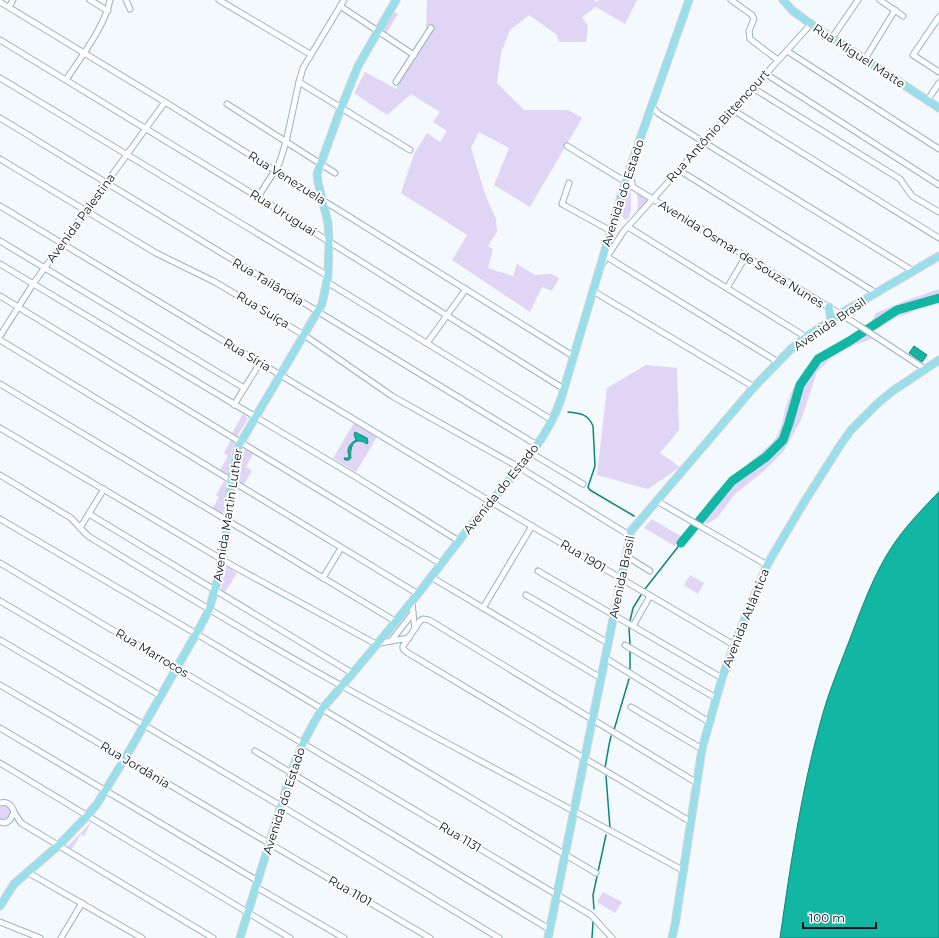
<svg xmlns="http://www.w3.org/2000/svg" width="939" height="938" viewBox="0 0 939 938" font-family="Montserrat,sans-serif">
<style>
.green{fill:#e0d5f5}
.water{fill:#12b7a4;stroke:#0f867a}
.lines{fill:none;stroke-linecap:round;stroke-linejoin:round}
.stream{stroke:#0f867a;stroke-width:1.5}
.river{stroke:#12b7a4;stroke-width:9}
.minor-casing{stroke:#99b2c5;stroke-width:7}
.major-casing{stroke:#d3d5d6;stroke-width:9}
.minor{stroke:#fff;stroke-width:5}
.major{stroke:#98deeb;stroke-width:7}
.labels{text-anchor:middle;stroke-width:4;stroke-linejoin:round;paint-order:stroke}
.street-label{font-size:12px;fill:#091319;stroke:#fff}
</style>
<rect width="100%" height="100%" fill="#f4f9fe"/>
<g class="green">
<polygon points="427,0 594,0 597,2 599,0 637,0 625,24 596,7 582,17 588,26 586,42 559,42 557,35 529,15 510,30 501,53 497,83 524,110 568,110 582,118 530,207 494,185 509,148 479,132 471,148 485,194 496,219 497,232 488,246 493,249 488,268 513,276 517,264 535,275 551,274 559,278 552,291 542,287 530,312 452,260 467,235 401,193 414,154 427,133 440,142 447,131 433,122 440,112 411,94 387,115 354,93 365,72 396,89 426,33"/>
<polygon points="392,10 398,14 386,34 380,30"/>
<polygon points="628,187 631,188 631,210 628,219 625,220 622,216 622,213"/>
<polygon points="636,191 649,199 637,213 638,200"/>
<path d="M939,289v12c-14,3 -20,8 -32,13 -11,4 -23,6 -31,14l-7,-3 7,-12 31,-13z"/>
<path d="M859,331l13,8 -26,9 -16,11 -13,13 -16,48 -17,31 -20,20 -29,23 -18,24 -11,6 -8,-7c5,-6 9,-14 14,-20 10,-12 22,-21 34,-31 9,-9 21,-17 29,-27 8,-11 8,-25 13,-38 13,-37 37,-54 71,-70z"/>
<polygon points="646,365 677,368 679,430 660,453 680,467 648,489 597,475 607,388"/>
<polygon points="243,414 247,418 247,420 237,436 232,433"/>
<polygon points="354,423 377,437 356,472 333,458"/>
<polygon points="231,440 234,443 231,455 229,475 220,470 228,456 224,453"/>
<polygon points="245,449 253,454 246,467 252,471 244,484 238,481 241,457"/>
<polygon points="224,481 227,484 224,512 221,514 212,509 219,497 216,495"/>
<polygon points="652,519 682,537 675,546 644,528"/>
<polygon points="226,566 237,573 225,592 221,589"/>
<polygon points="690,575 704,583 698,594 684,585"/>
<polygon points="7,804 12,810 11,815 6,820 0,819 0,805"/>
<polygon points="92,821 84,836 81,834 72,849 67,847"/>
<polygon points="603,892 622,902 615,913 597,902"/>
</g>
<g class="water">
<polygon points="914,346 927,355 922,362 909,353"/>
<path d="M355,432l12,6 1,4 -1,2c-2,-1 -4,-3 -7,-3 -9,-1 -10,11 -9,17l-2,2h-4l-1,-2h4l1,-2c-3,-7 1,-13 7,-16l-2,-6z"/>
<path d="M939,492v446h-159c10,-70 21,-146 40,-214 7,-28 18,-54 28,-80 13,-34 25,-69 45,-99 13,-19 30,-37 46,-53z"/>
</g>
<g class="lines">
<g class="stream">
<path d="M568,412c12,1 20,2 25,14l2,40 -7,21 2,3 44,26"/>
<polyline points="645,589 681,543"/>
<polyline points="630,621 633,608 641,595"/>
<polyline points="629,627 630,645"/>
<polyline points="630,669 630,651"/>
<polyline points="614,730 629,679"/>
<polyline points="605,768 609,745 611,736"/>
<polyline points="606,776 610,828"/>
<polyline points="594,909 593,895 606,835"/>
<polyline points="592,938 593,922"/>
</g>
<polyline class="river" points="681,543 732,481 766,457 783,440 789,423 800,385 818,359 848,342 897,310 939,298"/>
<defs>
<g id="minor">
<polyline points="90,0 108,11"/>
<polyline points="126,0 130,9"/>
<polyline points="219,0 310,54"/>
<polyline points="731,0 752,15 754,19 749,31 750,39 778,60"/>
<polyline points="880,0 903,16"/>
<polyline points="0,2 165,102 573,356"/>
<polyline points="340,6 414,55"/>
<polyline points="9,7 13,0"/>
<polyline points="939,17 913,55 939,72"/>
<polyline points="832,38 858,0"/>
<polyline points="0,40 258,197 564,389"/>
<polyline points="787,51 939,149"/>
<polyline points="865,59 895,10"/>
<polyline points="766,74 939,185"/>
<polyline points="0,78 328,276"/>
<path d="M66,80c15,-23 39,-54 44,-80"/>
<polyline points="299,82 410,150"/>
<polyline points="396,82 431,28"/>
<polyline points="753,88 900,179 912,196 939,212"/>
<polyline points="927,101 939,83"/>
<polyline points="227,104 335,173"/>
<polyline points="652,107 659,114 702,141 913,271"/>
<polyline points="733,110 939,238"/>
<polyline points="0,118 537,445"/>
<polyline points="567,146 626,182"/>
<polyline points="0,159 156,253 215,282 304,335 392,396 522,469 629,535"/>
<polyline points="679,170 876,293"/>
<polyline points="630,171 631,180 633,187 858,325 925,369"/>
<polyline points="569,183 562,204 611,231"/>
<polyline points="258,197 279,164 286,142 299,82 303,68 344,0"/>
<polyline points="0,206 491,502 734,645"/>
<polyline points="628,227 806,337"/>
<polyline points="0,241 244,388"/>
<polyline points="607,257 778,362"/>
<polyline points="603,263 623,232 811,24"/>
<polyline points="0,264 356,477 459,541"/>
<polyline points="327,282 552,420"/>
<polyline points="727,288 746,256"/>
<polyline points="593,291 754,387"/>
<polyline points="0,296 441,564"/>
<polyline points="0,336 33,284 165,102"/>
<polyline points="0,340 418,594"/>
<polyline points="427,343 466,289"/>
<polyline points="0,384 395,621"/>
<polyline points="234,405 260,363"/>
<polyline points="0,428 233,566 376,644 391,641 413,613 412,601"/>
<polyline points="531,453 583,484"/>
<path d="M0,475l71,43 17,18c84,51 168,103 254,150 114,63 228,122 342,185"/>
<polyline points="657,501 767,565"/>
<polyline points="89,514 352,673"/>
<polyline points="0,519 207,640 596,873"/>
<polyline points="80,528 104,489"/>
<polyline points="626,556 650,571"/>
<polyline points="0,563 591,915 612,938"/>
<polyline points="538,571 722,678"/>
<polyline points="431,577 601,678"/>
<polyline points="323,578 341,548"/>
<polyline points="526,595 608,643"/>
<polyline points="0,601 161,696"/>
<polyline points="483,608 532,526"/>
<polyline points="413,613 415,629"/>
<polyline points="633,626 650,596"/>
<polyline points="0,640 281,806 499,938"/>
<polyline points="391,641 409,638"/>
<polyline points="625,645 716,698"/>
<polyline points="605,658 709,722"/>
<polyline points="0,685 430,938"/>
<polyline points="631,707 702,749"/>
<polyline points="0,728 258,881"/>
<polyline points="255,751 549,929"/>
<polyline points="0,763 290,938"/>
<path d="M0,803c7,-2 12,2 14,9l-4,8 -5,3 -5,-1"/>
<polyline points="14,812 21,823 213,938"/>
<polyline points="691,822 408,653 403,649 403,646 420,621 423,619 429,620 697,783"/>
<polyline points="27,872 142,938"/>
<polyline points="256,887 344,938"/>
<polyline points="0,922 40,938"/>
<polyline points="61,938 82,903"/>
</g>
<g id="major">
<polyline points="783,0 793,11 811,24 939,108"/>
<polyline points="829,307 831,320"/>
<polyline points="0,906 14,884 59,845 87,816 97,804 127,755 200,627 209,610 220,571 228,521 231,481 238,447 322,304 328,276 329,242 328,223 318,182 317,174 341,108 358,66 396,0"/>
<path d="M240,938l51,-165c8,-23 18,-43 31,-64 32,-37 64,-75 95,-114 20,-25 39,-51 59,-76 31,-38 69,-73 85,-120l66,-223 62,-176"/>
<polyline points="548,938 631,531 754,387 792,348 806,337 840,314 939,256"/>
<polyline points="672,938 675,925 702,749 722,678 734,645 767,565 803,504 839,447 851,430 879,402 894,390 939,360"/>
</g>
</defs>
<use href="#minor" class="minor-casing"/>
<use href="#major" class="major-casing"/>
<use href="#minor" class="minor"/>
<use href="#major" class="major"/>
</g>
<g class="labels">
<g class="street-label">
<text transform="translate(859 56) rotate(33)" y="4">Rua Miguel Matte</text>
<text transform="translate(718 126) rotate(-48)" y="4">Rua Antônio Bittencourt</text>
<text transform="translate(287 178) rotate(32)" y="4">Rua Venezuela</text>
<text transform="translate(623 193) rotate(-72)" y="4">Avenida do Estado</text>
<text transform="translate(283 213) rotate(32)" y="4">Rua Uruguai</text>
<text transform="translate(81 218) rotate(-54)" y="4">Avenida Palestina</text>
<text transform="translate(741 254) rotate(32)" y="4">Avenida Osmar de Souza Nunes</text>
<text transform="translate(268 282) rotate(31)" y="4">Rua Tailândia</text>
<text transform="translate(263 310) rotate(31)" y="4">Rua Suíça</text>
<text transform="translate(830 324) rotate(-34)" y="4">Avenida Brasil</text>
<text transform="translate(247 355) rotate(31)" y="4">Rua Síria</text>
<text transform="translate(501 489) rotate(-51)" y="4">Avenida do Estado</text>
<text transform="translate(228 515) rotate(-81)" y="4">Avenida Martin Luther</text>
<text transform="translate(583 556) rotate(31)" y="4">Rua 1901</text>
<text transform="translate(622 577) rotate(-78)" y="4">Avenida Brasil</text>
<text transform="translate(746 618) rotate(-68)" y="4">Avenida Atlântica</text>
<text transform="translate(152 653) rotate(31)" y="4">Rua Marrocos</text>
<text transform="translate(135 765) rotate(31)" y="4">Rua Jordânia</text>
<text transform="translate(284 801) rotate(-72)" y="4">Avenida do Estado</text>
<text transform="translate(460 837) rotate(31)" y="4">Rua 1131</text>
<text transform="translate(350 891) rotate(30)" y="4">Rua 1101</text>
</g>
</g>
<path d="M803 922v6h73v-6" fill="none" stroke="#091319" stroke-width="2"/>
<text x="809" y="922" font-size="12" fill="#091319" stroke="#ffffff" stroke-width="3" paint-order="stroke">100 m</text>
</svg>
